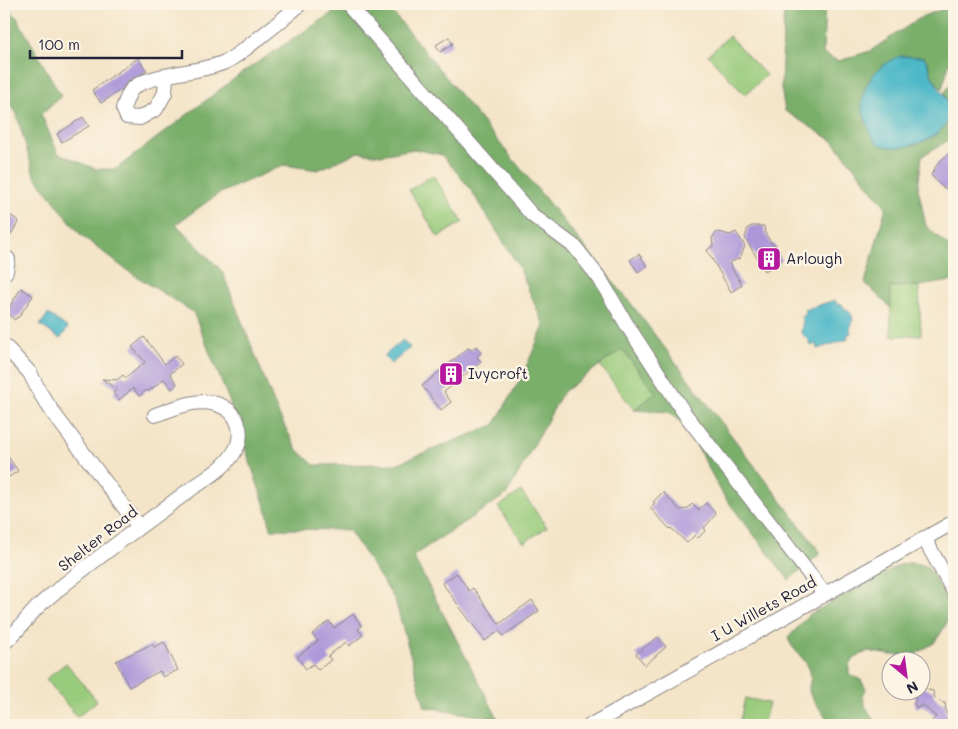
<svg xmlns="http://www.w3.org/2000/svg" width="958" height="729" viewBox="0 0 958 729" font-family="Mali,sans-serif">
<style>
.green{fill:#99cb7b;stroke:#5e765b}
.forest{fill:#7aaf6b;stroke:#4e6853;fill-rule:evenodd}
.water{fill:#4bb7c7;stroke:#366c81}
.building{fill:#ac98d9}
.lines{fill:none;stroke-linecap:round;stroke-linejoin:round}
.minor-casing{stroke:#8b8482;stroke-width:16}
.minor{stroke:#fff;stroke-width:14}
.labels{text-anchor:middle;stroke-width:5;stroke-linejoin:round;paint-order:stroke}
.poi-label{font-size:15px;fill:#22223b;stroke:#fcf5e5;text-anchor:start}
.street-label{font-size:15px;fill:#22223b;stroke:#fcf5e5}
</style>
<rect width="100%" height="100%" fill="#fcf5e5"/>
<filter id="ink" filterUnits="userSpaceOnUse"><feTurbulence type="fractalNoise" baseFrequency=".02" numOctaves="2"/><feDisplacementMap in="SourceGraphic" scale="10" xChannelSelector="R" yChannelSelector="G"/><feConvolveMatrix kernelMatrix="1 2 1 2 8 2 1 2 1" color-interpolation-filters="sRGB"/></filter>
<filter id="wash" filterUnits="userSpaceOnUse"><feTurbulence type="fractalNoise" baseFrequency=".0096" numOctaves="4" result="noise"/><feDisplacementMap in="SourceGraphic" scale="20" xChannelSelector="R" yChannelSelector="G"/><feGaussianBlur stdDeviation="1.12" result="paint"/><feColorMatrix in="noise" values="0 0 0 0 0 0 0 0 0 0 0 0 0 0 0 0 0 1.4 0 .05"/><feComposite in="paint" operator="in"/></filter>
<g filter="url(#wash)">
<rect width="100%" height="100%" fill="#f4e5c9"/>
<g class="green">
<polygon points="729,36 766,75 745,95 708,55"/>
<polygon points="433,175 463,222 438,237 409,190"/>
<polygon points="919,286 921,335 891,336 890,287"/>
<polygon points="622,349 656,393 634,410 600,365"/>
<polygon points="521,491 547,527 524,543 498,507"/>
<polygon points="66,663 97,701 77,717 46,679"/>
<polygon points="745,698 769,703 763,725 739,725"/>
</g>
<g class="forest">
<path d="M4,4l12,12 45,80 -20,18 17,39 38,16h20l127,-97 103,-68h40l243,297 192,252 -32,27 -66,-85 -36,-67 -18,-16 -35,-2 22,-17 -34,-44 -59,43 -56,102 -94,62 85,163 -73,-12 -30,-107 -46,-70 -78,-1 -4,-17 -38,-112 -36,-88 -68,-43 -45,-35 -46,-59 -18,-63 -12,-14zM414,149l28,6 27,32 50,80 25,59 -21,48 -29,51 -98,39 -82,1 -18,-17 -18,-35 -56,-142 -46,-47 42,-30 66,-29 34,5 40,-18 23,3z"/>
<polygon points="784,4 825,4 823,54 839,61 870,51 923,16 954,5 954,46 942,89 932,77 928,63 924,57 900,56 949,104 944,93 954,80 954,137 922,156 918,188 926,226 954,251 954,279 952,281 919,286 890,287 891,308 865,283 886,207 833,141 785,111 781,88"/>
<path d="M908,563h8l12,4 11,18 10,23 1,9 -9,16 -7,10 -20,12h-24l-22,-4 -12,6 -7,8v9l12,6 5,9c-8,14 5,24 11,36h-49c-2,-11 -11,-18 -16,-27 -7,-11 1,-16 -2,-27 -4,-13 -18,-20 -22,-33l22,-24 89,-49z"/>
</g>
<g class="water">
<path d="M900,56l24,1c5,7 5,14 9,21 7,13 18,21 16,37 -2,24 -54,42 -73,27 -4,-4 -8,-15 -10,-21 -1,-5 -5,-12 -4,-18 2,-23 18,-39 38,-47z"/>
<path d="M835,300l2,5 5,-1 2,4c9,5 11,11 6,20l1,5 -4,2 1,4 -31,10 -1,-5 -6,2 -1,-5 -8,-8 2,-12 -2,-4 5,-2 -2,-5z"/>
<polygon points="48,314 68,328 60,339 40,325"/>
<polygon points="403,340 410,348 391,364 384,356"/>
</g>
<g id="blocks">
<g class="building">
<polygon points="449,37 453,44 440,52 436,45"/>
<polygon points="138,58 147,71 128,81 122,89 101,103 92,90"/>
<polygon points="83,117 89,126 62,142 57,134"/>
<polygon points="954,149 954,185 948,190 941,186 931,175 938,163"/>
<polygon points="4,211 19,221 4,246"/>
<polygon points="752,226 764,226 765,233 772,244 775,244 776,251 782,260 765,271 745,238 748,228"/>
<polygon points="719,232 730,235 736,232 745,246 740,258 729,263 742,285 731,292 707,250 713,246 712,238 716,233"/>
<polygon points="639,254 647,266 638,272 630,260"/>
<polygon points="21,288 33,296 18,318 17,317 15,320 6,313"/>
<polygon points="144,337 165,364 175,356 182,364 170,374 177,384 172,389 164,379 149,391 147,390 139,396 133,388 119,400 113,393 117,389 102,379 117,380 123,375 126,378 145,362 132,347"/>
<polygon points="476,346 481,353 477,357 481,362 444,392 451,402 441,410 422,386 468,348 471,350"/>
<polygon points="4,451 18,471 9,477 4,470"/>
<polygon points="663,492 680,510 687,509 692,504 698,510 706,503 716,514 704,528 706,530 698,538 695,535 687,543 671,528 670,529 650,508 655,503 653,502"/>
<polygon points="457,573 469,591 473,588 499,624 532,600 539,611 503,636 499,631 485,641 442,583"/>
<polygon points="353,614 362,626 358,629 363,635 349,646 346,642 328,656 331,660 318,670 313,664 306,669 297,657 318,641 312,634 329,621 334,628"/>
<polygon points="658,637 666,647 645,665 636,654"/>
<polygon points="164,642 178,670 163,677 160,671 129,687 116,661 152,644 154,647"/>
<polygon points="920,683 928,690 933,691 934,696 940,702 945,703 946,713 954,722 949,725 928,725 936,717 923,705 916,708 914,703 916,698 909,692 920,692"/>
</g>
</g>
</g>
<g filter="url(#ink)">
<use href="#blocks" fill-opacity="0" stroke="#8b8482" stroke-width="1"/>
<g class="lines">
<defs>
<g id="minor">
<polyline points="348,4 532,215 575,247 600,279 627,325 685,414 824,593"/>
<path d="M166,76l-1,17 -9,16 -16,9 -13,-1 -4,-9c3,-6 5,-16 10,-20 18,-15 69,-15 92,-26 9,-4 17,-11 25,-17 17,-13 34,-26 50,-41"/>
<polyline points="4,274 6,271 8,259"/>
<polyline points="4,345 30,373 40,393 54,414 139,527"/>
<polyline points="924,538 954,592"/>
<path d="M4,643c15,-12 25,-29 39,-41 47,-40 98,-76 148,-113 16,-11 36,-22 45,-40 7,-13 4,-31 -9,-40 -23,-15 -49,-2 -72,6"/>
<polyline points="591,725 954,522"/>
</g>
</defs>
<use href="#minor" class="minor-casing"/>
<use href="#minor" class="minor"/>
</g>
</g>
<defs>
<symbol id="building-square" viewBox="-11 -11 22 22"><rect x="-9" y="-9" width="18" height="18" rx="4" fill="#b5179e" stroke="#fcf5e5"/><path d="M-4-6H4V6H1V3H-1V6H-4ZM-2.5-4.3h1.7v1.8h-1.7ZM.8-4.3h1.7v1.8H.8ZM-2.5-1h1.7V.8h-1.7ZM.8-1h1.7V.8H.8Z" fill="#fff"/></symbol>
</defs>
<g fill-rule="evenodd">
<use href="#building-square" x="755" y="245" width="28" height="28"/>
<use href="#building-square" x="437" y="360" width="28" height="28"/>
</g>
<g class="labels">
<g class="poi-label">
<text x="786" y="264">Arlough</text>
<text x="468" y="379">Ivycroft</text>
</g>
<g class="street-label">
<text transform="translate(98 539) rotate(-38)" y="5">Shelter Road</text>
<text transform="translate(764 609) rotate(-29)" y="5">I U Willets Road</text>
</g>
</g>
<rect width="958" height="729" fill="none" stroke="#fcf5e5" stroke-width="20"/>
<g transform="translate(906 676) rotate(151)"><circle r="24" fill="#fcf5e5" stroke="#a5a1a1"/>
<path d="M0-4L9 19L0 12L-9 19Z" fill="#b5179e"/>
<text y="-8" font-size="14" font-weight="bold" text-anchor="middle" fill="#22223b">N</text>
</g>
<path d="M30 50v8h152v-8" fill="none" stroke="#22223b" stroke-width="2.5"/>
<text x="38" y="50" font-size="15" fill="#22223b" stroke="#fcf5e5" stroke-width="4" paint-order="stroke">100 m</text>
</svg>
